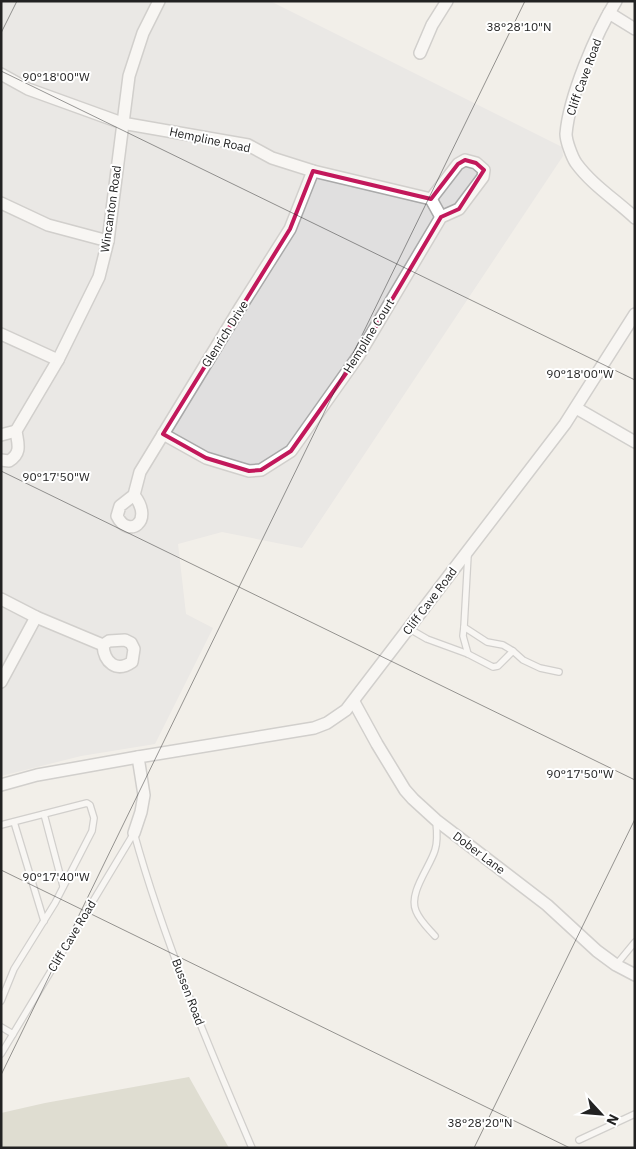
<svg xmlns="http://www.w3.org/2000/svg" width="636" height="1149" viewBox="0 0 636 1149" font-family="'IBM Plex Sans',sans-serif">
<style>
.residential{fill:#e0dfdf}
.construction{fill:#c7c7b4}
.lines{fill:none;stroke-linecap:round;stroke-linejoin:round}
.lane-casing{stroke:#a9a9a9;stroke-width:8}
.street-casing{stroke:#a9a9a9;stroke-width:14}
.lane{stroke:#fff;stroke-width:5.5}
.street{stroke:#fff;stroke-width:11}
.marked{fill:none;stroke:#c2185b;stroke-width:4;stroke-linejoin:round}
.ticks{fill:none;stroke:#222;stroke-width:1;stroke-opacity:0.45}
.labels{text-anchor:middle;stroke-width:4;stroke-linejoin:round;paint-order:stroke}
.street-label{font-size:12px;fill:#222;stroke:#fff}
.ticks-label{font-size:12px;text-anchor:middle;fill:#222;stroke:#fff;stroke-width:4;stroke-linejoin:round;paint-order:stroke}
</style>
<rect width="100%" height="100%" fill="#f2efe9"/>
<polygon class="residential" points="1,1 270,1 562,147 563,156 302,548 222,532 178,544 186,614 213,628 155,744 81,756 1,776"/>
<polygon class="construction" points="189,1077 229,1148 1,1148 1,1113 45,1103"/>
<g class="lines">
<defs>
<g id="lane">
<polyline points="468,555 464,627 487,642 503,645 513,651 523,660 540,668 559,672"/>
<polyline points="464,627 463,636 468,654"/>
<polyline points="408,628 427,639 468,654 493,667 498,666 513,651"/>
<polyline points="44,814 63,886"/>
<polyline points="14,822 44,921"/>
<polyline points="1,825 87,803 90,805 94,818 92,831 55,903 14,969 1,1001"/>
<path d="M134,833c30,108 74,212 118,315"/>
<path d="M435,936c-7,-8 -15,-15 -19,-25 -8,-18 14,-44 19,-61 3,-9 2,-19 1,-28"/>
<polyline points="616,965 635,942"/>
<polyline points="1,1027 13,1034"/>
<polyline points="1,1054 134,833"/>
<polyline points="579,1140 635,1114"/>
</g>
<g id="street">
<path d="M616,1c-20,32 -47,96 -50,133 0,7 6,23 10,29 16,22 40,37 59,55"/>
<polyline points="609,13 635,29"/>
<polyline points="420,53 432,25 447,1"/>
<polyline points="1,74 28,89 122,123 248,145 272,158 313,171 431,199 441,217"/>
<polyline points="1,203 48,225 108,241"/>
<polyline points="1,334 58,360"/>
<polyline points="576,408 635,442"/>
<polyline points="163,434 206,458 249,471 261,470 291,451 359,355 441,217 459,209 483,177 484,170 476,163 465,160 458,164 431,199"/>
<polyline points="1,435 16,431"/>
<path d="M1,460l8,1c13,-8 9,-17 7,-30l42,-71 41,-83 9,-36 21,-165 14,-43 16,-32"/>
<path d="M134,495c21,27 -6,44 -17,21l3,-10 14,-11 6,-23 100,-164 50,-79 23,-58"/>
<polyline points="1,599 36,617 103,645"/>
<path d="M125,640l6,3 3,6 -2,13c-16,11 -28,0 -29,-17l6,-4z"/>
<polyline points="1,682 36,617"/>
<polyline points="354,702 377,744 405,790 413,799 436,820 547,905 597,951 616,965 635,975"/>
<polyline points="1,785 37,775 138,757"/>
<polyline points="134,833 141,812 144,795 138,757 314,728 327,723 346,710 565,424 635,314"/>
</g>
</defs>
<use href="#lane" class="lane-casing"/>
<use href="#street" class="street-casing"/>
<use href="#lane" class="lane"/>
<use href="#street" class="street"/>
</g>
<path d="M0 0H636V1149H0ZM465,160l11,3 8,7 -25,39 -18,8 -82,138 -68,96 -30,19 -12,1 -43,-13 -43,-24 127,-205 23,-58 118,28 27,-35z" fill="#f2efe9" fill-opacity=".55" fill-rule="evenodd"/>
<path class="marked" d="M465,160l11,3 8,7 -25,39 -18,8 -82,138 -68,96 -30,19 -12,1 -43,-13 -43,-24 127,-205 23,-58 118,28 27,-35z"/>
<path class="ticks" d="M1,33l16,-32M1,71l634,309M1,471l634,309M1,870l569,278M1,1075l524,-1074M474,1148l161,-329"/>
<g class="labels">
<g class="street-label">
<text transform="translate(584 77) rotate(-70)" y="4">Cliff Cave Road</text>
<text transform="translate(210 140) rotate(12)" y="4">Hempline Road</text>
<text transform="translate(111 209) rotate(-82)" y="4">Wincanton Road</text>
<text transform="translate(225 334) rotate(-58)" y="4">Glenrich Drive</text>
<text transform="translate(369 336) rotate(-58)" y="4">Hempline Court</text>
<text transform="translate(430 601) rotate(-53)" y="4">Cliff Cave Road</text>
<text transform="translate(479 853) rotate(37)" y="4">Dober Lane</text>
<text transform="translate(72 936) rotate(-59)" y="4">Cliff Cave Road</text>
<text transform="translate(188 992) rotate(69)" y="4">Bussen Road</text>
</g>
</g>
<g class="ticks-label">
<text x="519" y="31">38°28'10"N</text>
<text x="56" y="81">90°18'00"W</text>
<text x="580" y="378">90°18'00"W</text>
<text x="56" y="481">90°17'50"W</text>
<text x="580" y="778">90°17'50"W</text>
<text x="56" y="881">90°17'40"W</text>
<text x="480" y="1127">38°28'20"N</text>
</g>
<rect width="636" height="1149" fill="none" stroke="#222222" stroke-width="5"/>
<g transform="translate(601 1114) rotate(116)" stroke="#ffffff" stroke-width="4" paint-order="stroke">
<path d="M0-4L9 19L0 12L-9 19Z" fill="#222222"/>
<text y="-8" font-size="14" font-weight="bold" text-anchor="middle" fill="#222222">N</text>
</g>
</svg>
